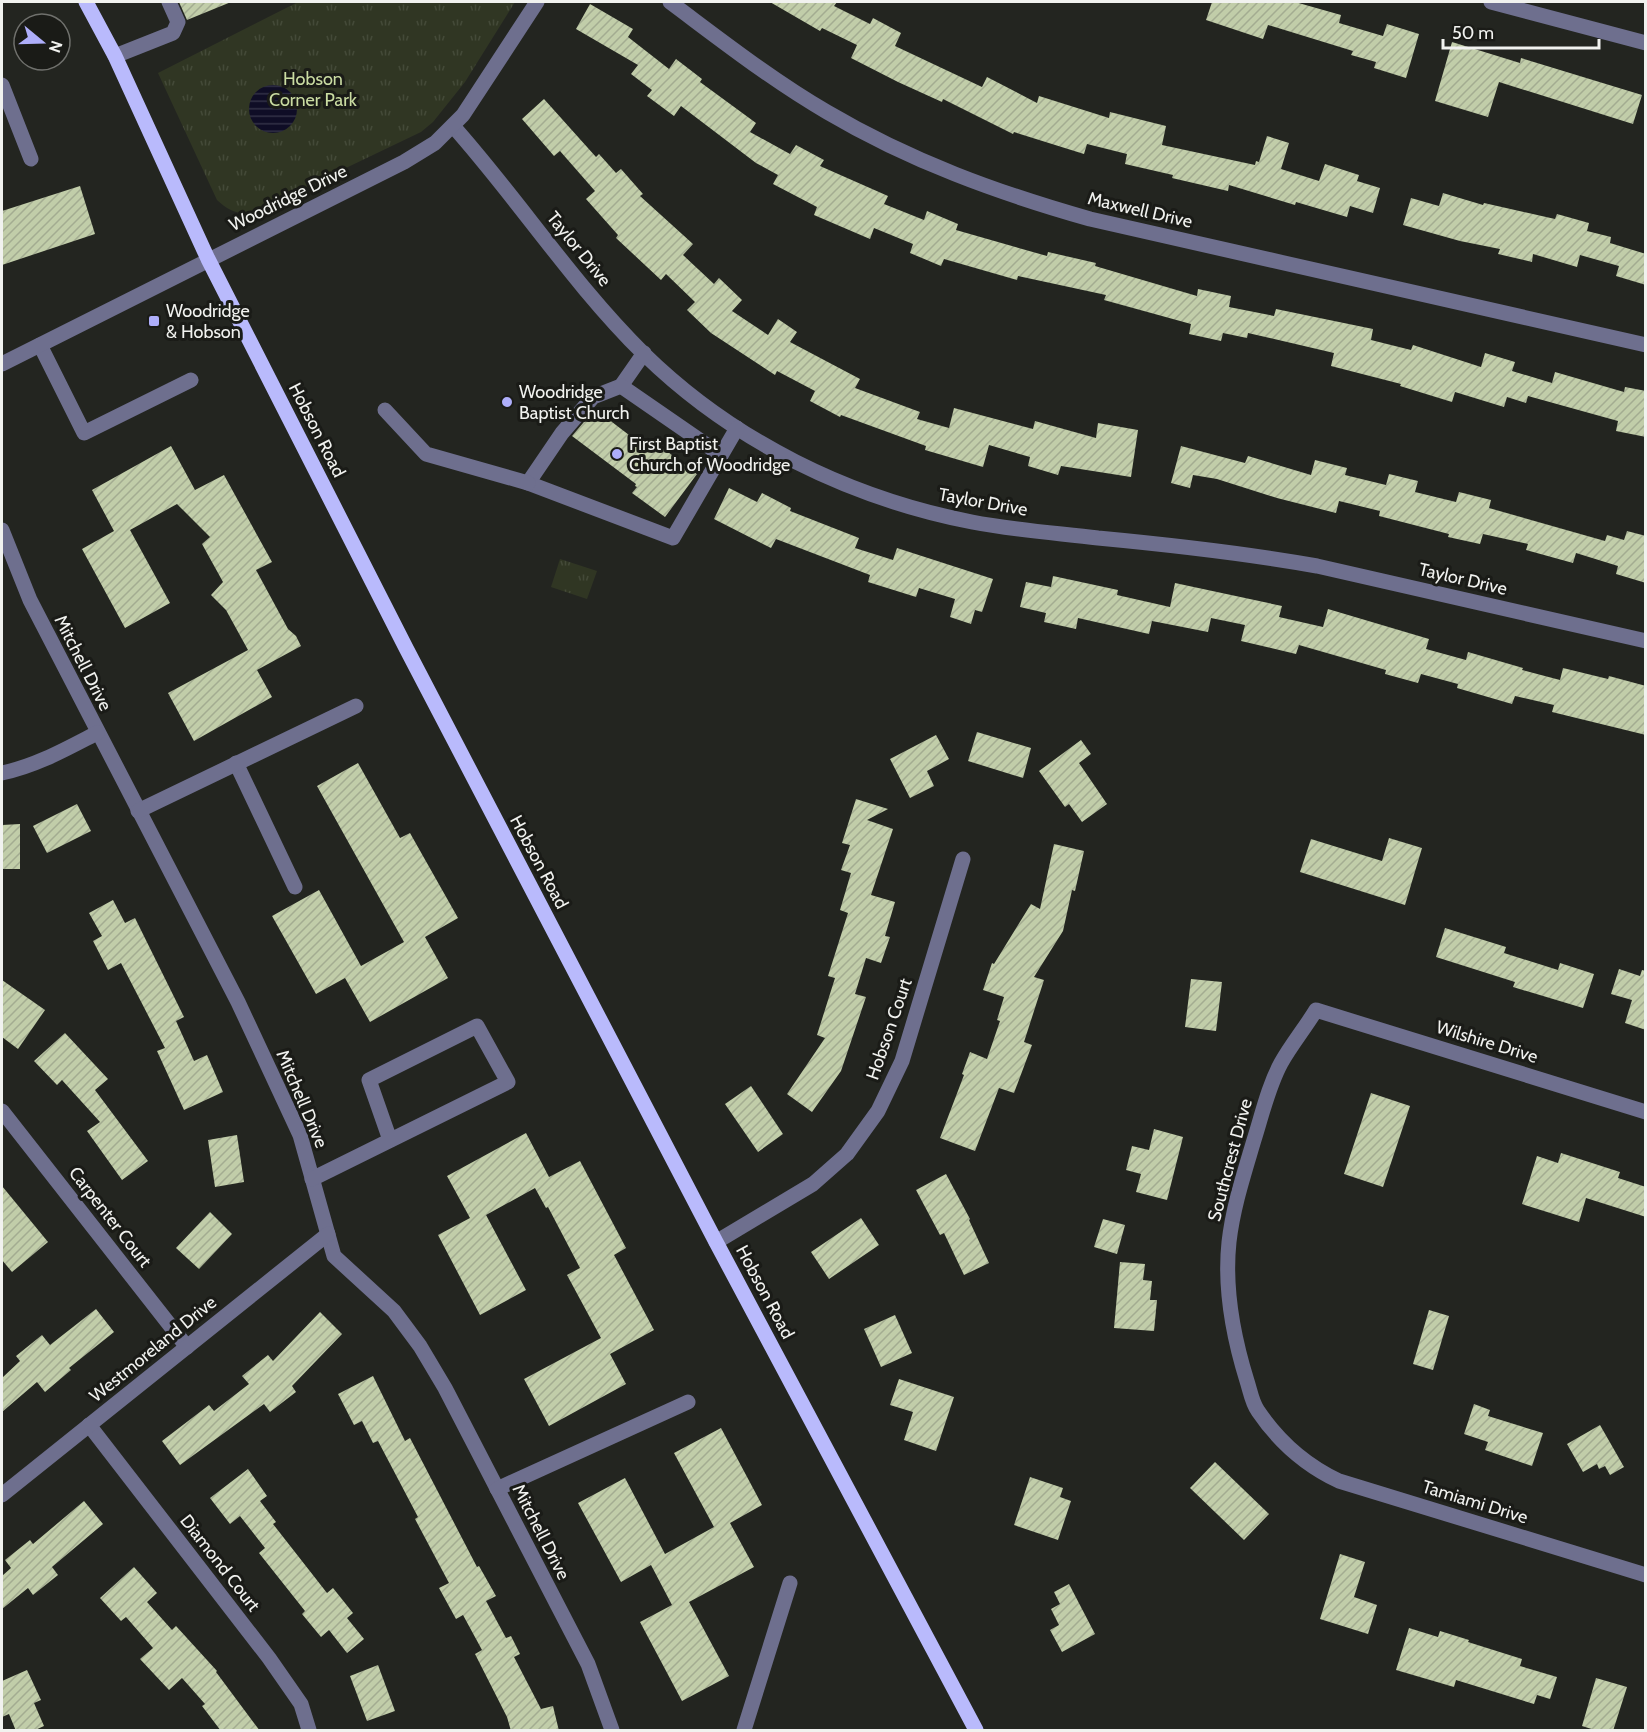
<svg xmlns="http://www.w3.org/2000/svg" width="1647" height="1732" viewBox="0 0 1647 1732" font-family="Cabin,sans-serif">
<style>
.grass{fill:url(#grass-tufts)}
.water{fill:url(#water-rules)}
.building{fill:url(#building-hatch)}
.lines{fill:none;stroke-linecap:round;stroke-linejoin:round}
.minor{stroke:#6e6f8e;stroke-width:15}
.major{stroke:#b9bafc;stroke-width:15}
.poi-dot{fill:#aeaefa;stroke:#1a1b17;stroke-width:2}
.labels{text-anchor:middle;stroke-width:6;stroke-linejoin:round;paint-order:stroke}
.park-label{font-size:18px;fill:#cadca2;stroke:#1a1b17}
.street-label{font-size:18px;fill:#f1f2ef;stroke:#1a1b17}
.poi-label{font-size:18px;fill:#f1f2ef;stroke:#1a1b17;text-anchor:start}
</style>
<defs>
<pattern id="grass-tufts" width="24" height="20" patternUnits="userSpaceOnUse" patternTransform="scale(1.5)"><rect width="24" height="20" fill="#303623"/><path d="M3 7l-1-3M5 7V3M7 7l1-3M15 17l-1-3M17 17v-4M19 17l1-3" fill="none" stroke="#444a38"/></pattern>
<pattern id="water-rules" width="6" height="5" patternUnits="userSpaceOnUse" patternTransform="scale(1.5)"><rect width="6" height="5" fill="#0f0d26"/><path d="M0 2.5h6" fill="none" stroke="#323146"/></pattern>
<pattern id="building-hatch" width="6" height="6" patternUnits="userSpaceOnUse" patternTransform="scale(1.5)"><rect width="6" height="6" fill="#c1cda9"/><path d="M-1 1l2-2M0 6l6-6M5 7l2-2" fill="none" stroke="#a3ac91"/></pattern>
</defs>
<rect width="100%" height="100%" fill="#232520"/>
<g class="grass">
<path d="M298,2h217l-50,80 -32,40 -12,10 -167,80c-16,3 -25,-1 -37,-12l-59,-127z"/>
<polygon points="560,559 597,571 587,599 551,587"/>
</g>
<circle class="water" cx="273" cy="109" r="24"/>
<g class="building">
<polygon points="179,2 231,2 187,20"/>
<polygon points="770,2 837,2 834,6 870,24 873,18 901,33 895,46 982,87 987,77 1037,103 1039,96 1109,118 1110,112 1166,126 1162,145 1255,165 1256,161 1259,162 1267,136 1289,143 1281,169 1319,181 1325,164 1359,175 1357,181 1380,188 1373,213 1350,206 1347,217 1296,202 1295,205 1229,185 1228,191 1172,178 1173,175 1125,164 1127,154 1087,144 1084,154 1014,132 1013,134 943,99 942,102 898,82 851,58 857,45 822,28 820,31"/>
<polygon points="1212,2 1295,2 1341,15 1339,23 1383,36 1387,24 1419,34 1406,78 1374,68 1376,62 1351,55 1353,51 1268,25 1263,39 1206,20"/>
<polygon points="590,4 633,29 628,37 669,69 676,59 702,79 700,82 756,123 750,132 790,154 796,145 824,160 820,166 888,196 884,204 924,220 927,211 958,224 956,230 1047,256 1048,252 1096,263 1095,266 1197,296 1198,289 1231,296 1229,307 1274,316 1276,309 1373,329 1371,340 1411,350 1413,345 1481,367 1485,353 1515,362 1512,371 1552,383 1555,372 1624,392 1625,387 1646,391 1646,437 1616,431 1618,421 1528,396 1526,403 1507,397 1504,407 1455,392 1452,402 1400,386 1401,384 1331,366 1334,353 1248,333 1247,338 1223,333 1221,341 1189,334 1191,324 1104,300 1106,295 1018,276 1017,280 944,259 941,266 910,253 913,244 874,228 870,239 814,215 817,207 773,184 778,175 756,163 681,106 674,116 647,96 652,90 631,74 638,65 576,29"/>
<polygon points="1452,42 1520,63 1521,58 1642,95 1633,124 1499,82 1488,117 1435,101"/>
<polygon points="544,99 596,157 599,154 616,173 621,169 643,194 640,196 693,244 683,255 714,284 719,278 742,300 732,311 768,335 778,319 797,332 790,342 860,379 855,388 920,412 917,419 949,428 954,408 1033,429 1035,421 1096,438 1098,423 1138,430 1131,477 1061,466 1058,475 1028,466 1030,457 989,445 983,467 925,450 926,446 841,415 840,417 810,401 815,391 777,371 775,375 711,333 687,310 695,302 666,274 661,280 616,238 618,235 586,199 595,191 560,151 554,156 522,119"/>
<polygon points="80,186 95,234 2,265 2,211"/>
<polygon points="1443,193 1483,205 1484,203 1555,219 1557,214 1589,223 1587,231 1611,237 1610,243 1646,254 1646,285 1616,276 1619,266 1580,255 1577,267 1533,254 1532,262 1498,254 1500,249 1460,241 1403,225 1411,198 1439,206"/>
<polygon points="595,409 646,448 652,440 697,474 665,517 632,493 637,487 635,486 636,484 572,436"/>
<polygon points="171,446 195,490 224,475 272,562 256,570 288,629 296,636 301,646 257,670 272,697 194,741 168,693 248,650 226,610 211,595 223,582 202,544 210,537 177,504 130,530 170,603 125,628 82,549 114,531 92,490"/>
<polygon points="1181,446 1245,463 1248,456 1311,475 1315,460 1347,468 1345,475 1386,485 1389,474 1418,481 1415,492 1456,502 1459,492 1491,500 1489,508 1605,541 1607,535 1624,540 1627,531 1646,536 1646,583 1616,574 1618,566 1576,553 1573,563 1526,550 1528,544 1483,534 1480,544 1448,537 1449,534 1379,516 1380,511 1339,501 1336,513 1277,498 1217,479 1193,475 1190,488 1171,483"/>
<polygon points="729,488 757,502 762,493 791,508 790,511 859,538 855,548 893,560 897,548 993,579 982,612 975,610 971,624 950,617 955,599 919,588 916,597 868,582 870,575 776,539 771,548 714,519"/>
<polygon points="1053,576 1118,590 1117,595 1170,607 1175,583 1282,606 1279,617 1323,627 1328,609 1429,639 1426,649 1466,660 1468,652 1523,668 1522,670 1560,680 1563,668 1608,679 1609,676 1646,686 1646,735 1552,712 1554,705 1515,696 1512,704 1457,688 1458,684 1421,674 1418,683 1385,674 1386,670 1299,645 1296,654 1241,641 1245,625 1211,618 1208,632 1152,621 1149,634 1078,618 1076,629 1044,622 1046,613 1020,607 1026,582 1051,587"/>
<polygon points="977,732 1031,748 1023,778 968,761"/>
<polygon points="936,735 949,759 927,771 934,786 910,798 890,759"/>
<polygon points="1081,740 1091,754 1079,763 1107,804 1082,822 1069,804 1065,807 1039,771"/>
<polygon points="358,763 400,838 410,833 458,918 425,937 448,978 370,1022 345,978 316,994 272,916 319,890 361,966 404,942 317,786"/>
<polygon points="856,799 888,809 867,820 893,829 871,895 895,902 885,936 890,937 881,963 866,958 855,994 866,997 841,1071 812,1112 787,1094 825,1038 817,1035 835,978 828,976 848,913 840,910 851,873 841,870 850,845 842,843"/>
<polygon points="77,804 91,831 47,853 33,826"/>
<polygon points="20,824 20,869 2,869 2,825"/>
<polygon points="1389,838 1422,848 1405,905 1300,872 1311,839 1382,861"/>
<polygon points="1054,844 1084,851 1075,891 1072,890 1063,931 1034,977 1044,980 1024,1042 1032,1045 1014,1093 999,1088 975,1151 940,1138 964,1075 962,1074 970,1052 987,1059 1000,1021 997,1020 1004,997 983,990 992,963 994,964 1031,904 1040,909"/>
<polygon points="113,900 125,923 135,918 184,1017 176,1021 194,1061 207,1055 223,1092 184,1110 157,1051 165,1048 121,963 108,970 93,941 102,936 89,913"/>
<polygon points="1445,928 1506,947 1504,953 1558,970 1560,963 1594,974 1583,1008 1513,987 1515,982 1436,957"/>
<polygon points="1619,969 1640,976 1642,970 1646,971 1646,1030 1625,1023 1632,1000 1611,994"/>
<polygon points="1191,979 1222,982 1216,1031 1185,1027"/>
<polygon points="2,980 45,1010 18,1049 2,1037"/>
<polygon points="65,1033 108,1079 95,1090 148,1161 122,1180 87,1131 100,1122 62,1080 57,1085 34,1061"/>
<polygon points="751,1086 783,1134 758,1152 725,1104"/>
<polygon points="1371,1093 1410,1106 1383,1187 1344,1174"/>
<polygon points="1154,1129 1183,1137 1167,1200 1136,1192 1141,1174 1126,1170 1132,1146 1149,1150"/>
<polygon points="526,1133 549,1177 580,1161 626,1248 614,1255 654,1330 610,1354 626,1384 549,1426 524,1379 601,1338 567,1275 580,1268 548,1207 546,1208 535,1188 486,1215 526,1290 480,1315 438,1235 470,1218 447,1176"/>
<polygon points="237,1135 244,1182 215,1187 208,1140"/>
<polygon points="1561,1153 1620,1172 1618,1178 1646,1187 1646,1217 1586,1198 1579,1222 1522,1204 1537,1156 1558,1163"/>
<polygon points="946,1174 970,1219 969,1220 989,1263 964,1275 944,1233 940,1235 916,1190"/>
<polygon points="2,1186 48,1242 12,1272 2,1260"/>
<polygon points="210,1212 232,1234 199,1269 176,1248"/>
<polygon points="861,1218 879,1245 829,1279 811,1252"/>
<polygon points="1103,1219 1125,1225 1117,1254 1094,1247"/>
<polygon points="1120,1262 1145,1264 1143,1280 1152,1281 1150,1300 1157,1300 1154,1331 1114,1328"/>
<polygon points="96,1309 114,1332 69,1368 71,1370 45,1392 37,1382 2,1412 2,1378 20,1361 16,1356 42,1335 50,1345"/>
<polygon points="1429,1310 1449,1316 1433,1370 1413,1364"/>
<polygon points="320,1312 342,1334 292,1386 296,1392 270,1412 264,1404 180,1465 162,1441 209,1405 214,1411 249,1384 242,1376 268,1355 273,1361"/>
<polygon points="895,1315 912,1353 881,1367 864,1329"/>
<polygon points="373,1376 405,1441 410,1438 477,1567 479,1566 496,1596 486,1601 506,1638 511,1636 520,1654 514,1657 541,1709 553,1706 559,1731 511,1731 507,1717 475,1654 482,1650 463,1615 456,1619 439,1588 449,1583 415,1519 418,1517 378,1441 373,1443 362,1421 354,1425 338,1394"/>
<polygon points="899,1379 954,1397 936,1451 904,1440 913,1412 890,1405"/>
<polygon points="1474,1404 1490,1410 1488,1416 1543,1433 1532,1466 1485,1450 1488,1442 1464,1434"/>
<polygon points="1600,1425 1624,1467 1610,1475 1605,1466 1599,1469 1597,1464 1583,1472 1567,1444"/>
<polygon points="721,1428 762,1505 730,1523 754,1567 689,1602 729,1676 682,1701 640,1622 672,1605 651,1565 621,1582 578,1503 625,1478 665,1554 714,1527 674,1453"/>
<polygon points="1215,1462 1269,1514 1244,1540 1190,1488"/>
<polygon points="248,1469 267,1496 260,1501 276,1522 273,1524 327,1593 333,1588 353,1613 347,1618 364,1639 347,1653 329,1630 321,1637 302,1614 305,1611 259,1553 265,1548 240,1516 230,1524 210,1498"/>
<polygon points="1030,1477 1063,1488 1060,1497 1071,1501 1058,1540 1014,1525"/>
<polygon points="84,1501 103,1524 52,1567 58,1575 33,1595 28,1588 2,1609 2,1576 11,1568 5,1560 30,1540 33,1544"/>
<polygon points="1340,1554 1365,1562 1354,1597 1377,1605 1368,1634 1320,1619"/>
<polygon points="134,1567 157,1593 147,1602 172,1630 176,1626 217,1671 216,1672 260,1731 221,1731 202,1706 205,1704 182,1678 169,1690 140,1659 153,1648 126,1617 121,1621 100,1598"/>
<polygon points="1069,1584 1095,1634 1062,1652 1050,1630 1059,1625 1051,1609 1060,1604 1054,1592"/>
<polygon points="1409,1628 1438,1637 1440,1631 1469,1640 1468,1642 1522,1659 1520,1666 1557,1677 1550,1699 1537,1695 1534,1704 1456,1680 1454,1687 1396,1670"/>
<polygon points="378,1665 395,1711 367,1721 350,1676"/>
<polygon points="27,1670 41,1700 34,1703 44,1726 33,1731 16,1731 9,1714 2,1717 2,1681"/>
<polygon points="1596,1678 1627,1687 1613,1731 1598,1731 1582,1726"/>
</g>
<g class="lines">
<g class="minor">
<path d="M670,2c51,38 102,78 157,110 83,49 171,81 263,107l556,126"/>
<polyline points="1491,2 1646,43"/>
<polyline points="115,56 173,33 178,22 169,2"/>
<polyline points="2,85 31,159"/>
<path d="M453,126c66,74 120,158 191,228 89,87 205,144 328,168 41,8 84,11 126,16 74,7 146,15 219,28l329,75"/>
<polyline points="40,345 84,433 191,380"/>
<polyline points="644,353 621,386 593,397 562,433 528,483 673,538 737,428"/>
<polyline points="2,364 404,162 435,143 463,115 537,2"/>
<polyline points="621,386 721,455"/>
<polyline points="385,410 426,454 528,483"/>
<polyline points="2,530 30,600 238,1002 300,1135 334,1256 394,1311 420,1346 445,1388 588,1664 612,1730"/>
<polyline points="236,763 295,887"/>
<path d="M2,773c34,-7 64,-24 95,-40"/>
<polyline points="138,811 356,706"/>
<polyline points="2,1111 187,1347"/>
<path d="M1646,1112l-330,-102c-11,18 -25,35 -35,53 -13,24 -19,52 -27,77 -10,34 -21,67 -25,102 -5,47 4,94 18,139 3,9 5,22 11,30 21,31 47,54 81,70l307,94"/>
<polyline points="312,1179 508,1082 477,1026 369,1080 390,1140"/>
<polyline points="716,1242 813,1184 847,1154 878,1111 902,1061 963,859"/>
<polyline points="89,1425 269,1658 301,1704 309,1730"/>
<polyline points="497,1489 688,1402"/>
<polyline points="2,1495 328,1234"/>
<polyline points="744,1730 790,1583"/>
</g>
<polyline class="major" points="86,2 115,56 208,259 406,648 716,1242 976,1730"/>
</g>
<g class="poi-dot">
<rect x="148" y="315" width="12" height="12" rx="3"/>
<circle cx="507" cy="402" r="6"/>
<circle cx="617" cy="454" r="6"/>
</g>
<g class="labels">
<g class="park-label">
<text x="313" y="85">Hobson<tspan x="313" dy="21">Corner Park</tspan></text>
</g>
<g class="street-label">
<text transform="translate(288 198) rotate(-26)" y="6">Woodridge Drive</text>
<text transform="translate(1140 210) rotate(13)" y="6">Maxwell Drive</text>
<text transform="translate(579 249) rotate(51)" y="6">Taylor Drive</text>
<text transform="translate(317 430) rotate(63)" y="6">Hobson Road</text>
<text transform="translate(983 502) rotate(10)" y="6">Taylor Drive</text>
<text transform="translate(1463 579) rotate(13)" y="6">Taylor Drive</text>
<text transform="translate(83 663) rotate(63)" y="6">Mitchell Drive</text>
<text transform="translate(539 862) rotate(62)" y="6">Hobson Road</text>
<text transform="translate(889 1029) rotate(-71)" y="6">Hobson Court</text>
<text transform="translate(1487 1042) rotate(17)" y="6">Wilshire Drive</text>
<text transform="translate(302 1099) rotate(67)" y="6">Mitchell Drive</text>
<text transform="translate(1230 1160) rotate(-75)" y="6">Southcrest Drive</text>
<text transform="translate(110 1217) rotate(52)" y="6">Carpenter Court</text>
<text transform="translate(765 1292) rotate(62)" y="6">Hobson Road</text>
<text transform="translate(153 1349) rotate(-39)" y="6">Westmoreland Drive</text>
<text transform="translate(1475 1502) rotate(17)" y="6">Tamiami Drive</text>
<text transform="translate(541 1532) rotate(63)" y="6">Mitchell Drive</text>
<text transform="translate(220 1563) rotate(52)" y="6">Diamond Court</text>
</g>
<g class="poi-label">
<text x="166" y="317">Woodridge<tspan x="166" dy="21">&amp; Hobson</tspan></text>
<text x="519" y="398">Woodridge<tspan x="519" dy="21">Baptist Church</tspan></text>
<text x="629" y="450">First Baptist<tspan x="629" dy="21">Church of Woodridge</tspan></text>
</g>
</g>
<rect width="1647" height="1732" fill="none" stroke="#f1f2ef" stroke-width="6"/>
<g transform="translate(42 42) rotate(109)"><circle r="28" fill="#1a1b17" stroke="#70716d" stroke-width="1.5"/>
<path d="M0-4.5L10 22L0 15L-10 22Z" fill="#aeaefa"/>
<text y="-9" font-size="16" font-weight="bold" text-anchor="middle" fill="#f1f2ef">N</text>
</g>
<path d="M1443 39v9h156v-9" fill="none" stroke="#f1f2ef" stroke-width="3"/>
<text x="1452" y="39" font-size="18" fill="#f1f2ef" stroke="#1a1b17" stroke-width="4.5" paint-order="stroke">50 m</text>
</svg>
